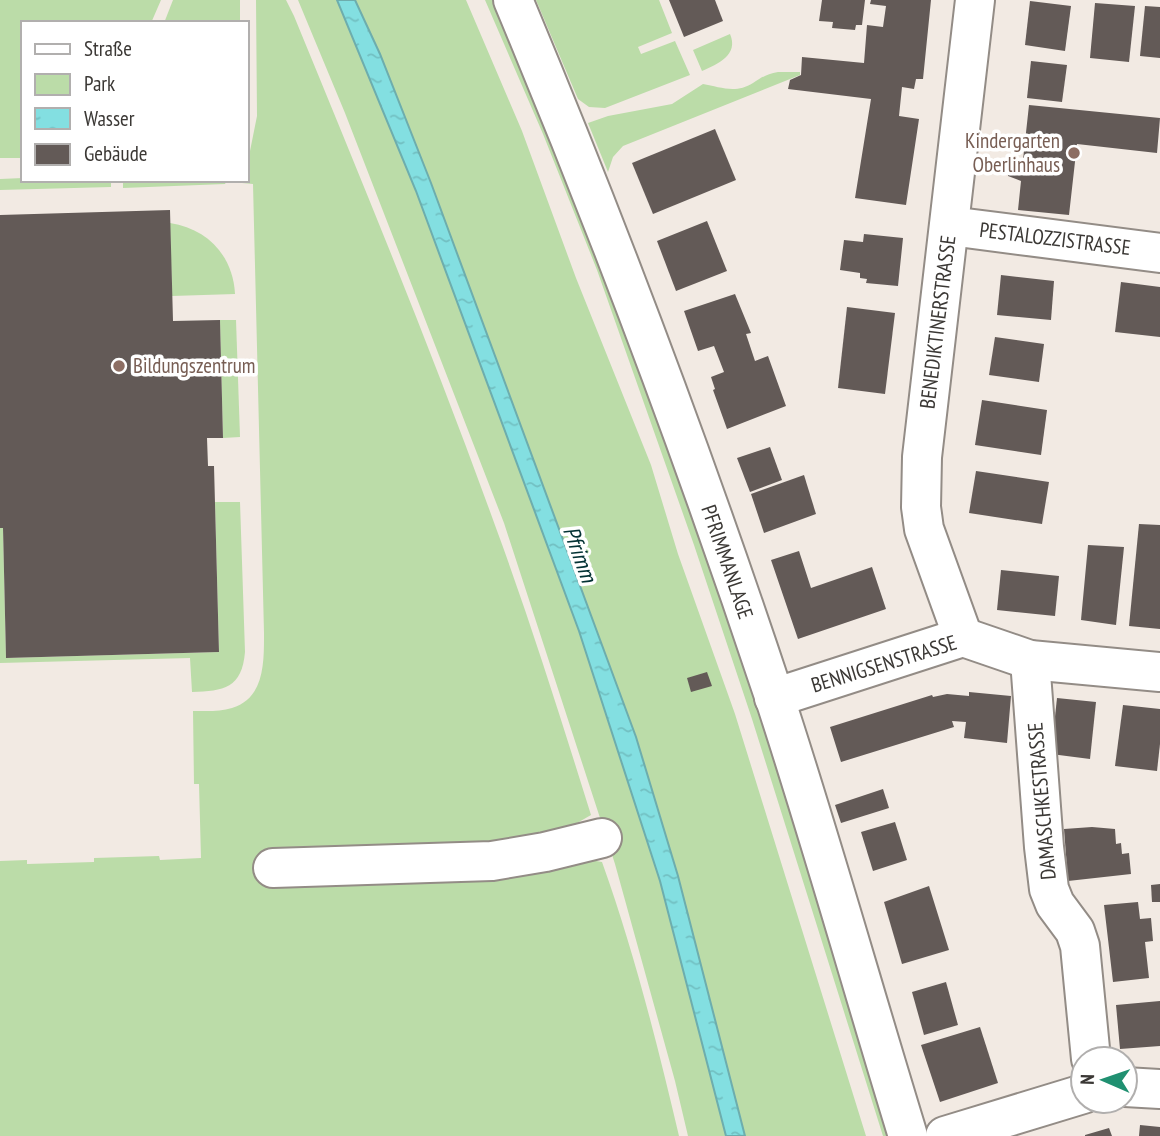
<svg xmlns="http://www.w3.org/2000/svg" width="1160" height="1136" viewBox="0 0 1160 1136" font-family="'PT Sans Narrow',sans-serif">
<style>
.green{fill:#bbdca8}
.water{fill:url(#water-ripples);stroke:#6dadad;stroke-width:2}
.building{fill:#635a57}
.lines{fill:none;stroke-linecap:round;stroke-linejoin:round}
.minor-casing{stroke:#938c86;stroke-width:42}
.minor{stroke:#fff;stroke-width:38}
.education-dot{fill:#8d6e63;stroke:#fff;stroke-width:2.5}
.labels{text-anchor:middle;stroke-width:7;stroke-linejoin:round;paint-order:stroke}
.education-label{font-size:21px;fill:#785e54;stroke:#fff;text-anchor:end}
.street-label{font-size:21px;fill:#3b3835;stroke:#fff}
.water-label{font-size:23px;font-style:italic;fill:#033234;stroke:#fff}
</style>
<defs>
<pattern id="water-ripples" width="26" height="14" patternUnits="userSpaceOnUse" patternTransform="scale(1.75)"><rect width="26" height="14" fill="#83dfe1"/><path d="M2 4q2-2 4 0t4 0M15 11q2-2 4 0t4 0" fill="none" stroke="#72c0c2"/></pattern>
</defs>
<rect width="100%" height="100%" fill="#f2eae3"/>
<g class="green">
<polygon points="0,0 161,0 151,23 23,23 23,158 0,158"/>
<polygon points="173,0 240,0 240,23 164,23"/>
<path d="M256,0h30l8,16c70,170 140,340 202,512 35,95 65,191 95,287l-40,23 16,18 35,6c32,89 55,181 77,274h-679v-275l27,-1v4l67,-2v-4l65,-2 1,4 41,-2 -2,-74h-5l-1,-73c13,0 27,1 39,-3 33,-10 32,-47 32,-75l-11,-449 -11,-1 1,-3h4v-14l10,-50z"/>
<polygon points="298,0 337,0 416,191 579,631 660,881 726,1136 688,1136 675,1081 615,864 504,523 345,113"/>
<polygon points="355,0 466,0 522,131 576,278 651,465 678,554 735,714 866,1136 745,1136 678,876 636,737 431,183 380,54"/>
<polygon points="485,0 502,0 679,454 896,1136 883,1136 752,719 694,545 597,270 543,134"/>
<polygon points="536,0 659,0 672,33 638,47 641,54 675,41 690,75 605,108 589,107 578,99"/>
<path d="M730,34c9,21 -12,30 -28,37l-9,-21z"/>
<path d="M778,72h22v3l-177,71 -10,11 -5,15 -20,-49 20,-7 64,-12 31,-20c17,3 33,10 50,-1 9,-6 14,-9 25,-11z"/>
<polygon points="23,178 23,180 111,180 111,187 0,190 0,179"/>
<polygon points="123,180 227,180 225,184 123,188"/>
<path d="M170,223c38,6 63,33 65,71l-63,2z"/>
<polygon points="220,320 236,320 240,437 223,438"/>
<path d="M215,502h25l5,150c-3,36 -21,39 -53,40l-2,-34 -190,5v-135h3l3,130 213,-6z"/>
</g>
<polygon class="water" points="337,0 355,0 380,54 431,183 636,737 678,876 745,1136 726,1136 660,881 579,631 416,191"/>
<g class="building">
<polygon points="669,0 715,0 723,21 684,37"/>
<polygon points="822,0 865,0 862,25 856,25 855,30 832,28 833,22 819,21"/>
<polygon points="871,0 931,0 923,79 916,79 914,89 902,87 899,116 919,119 906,205 855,198 871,99 788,89 790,80 801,75 802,57 864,63 867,25 883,27 886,6 870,4"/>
<polygon points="1030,1 1071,6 1065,51 1025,45"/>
<polygon points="1095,3 1135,6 1129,62 1090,58"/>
<polygon points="1145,6 1160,7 1160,58 1140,56"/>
<polygon points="1031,61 1067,65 1062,102 1027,98"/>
<polygon points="1029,105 1160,118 1157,153 1077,144 1069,215 1018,210 1021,181 1008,176 1009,161 1023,160"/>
<polygon points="715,129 736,180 653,214 632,163"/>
<polygon points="170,210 173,321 220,320 223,438 207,438 208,466 214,466 219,652 6,658 3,528 0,528 0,215"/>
<polygon points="707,221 727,271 676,291 657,241"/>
<polygon points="864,234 903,238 898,286 866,283 867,279 860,278 860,273 840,270 844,240 863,242"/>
<polygon points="1001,275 1054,281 1051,320 997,315"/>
<polygon points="1121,282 1160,287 1160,337 1115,332"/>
<polygon points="735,294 751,333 746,334 755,361 768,356 786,406 727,429 713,390 715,389 711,377 724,372 714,346 698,351 684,311"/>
<polygon points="847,307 895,313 885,394 838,388"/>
<polygon points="995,337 1044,344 1039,382 989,375"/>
<polygon points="982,400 1047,410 1041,455 975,445"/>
<polygon points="770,447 782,480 750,492 737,458"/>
<polygon points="976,471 1049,482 1042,524 969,513"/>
<polygon points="804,475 816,514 764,533 751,494"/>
<polygon points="1139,524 1160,525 1160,629 1129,626"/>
<polygon points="1088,545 1124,547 1116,625 1081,620"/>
<polygon points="799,551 811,588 872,567 886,609 798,639 771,560"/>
<polygon points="1001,570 1059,576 1055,616 997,610"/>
<polygon points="707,672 712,686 691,692 687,678"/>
<polygon points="969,692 1011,696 1007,743 964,738 966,722 952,721 954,727 841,762 830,727 932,695 933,697 947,694 969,696"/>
<polygon points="1057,698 1096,702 1090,759 1051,754"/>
<polygon points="1123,705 1160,709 1160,744 1157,771 1115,766"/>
<polygon points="883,789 889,808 841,823 835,805"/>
<polygon points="895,822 907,860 873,871 861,832"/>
<polygon points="1092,827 1115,829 1116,844 1121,843 1122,854 1129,853 1131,874 1068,881 1064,829"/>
<polygon points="1160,884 1160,902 1152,902 1151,885"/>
<polygon points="929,886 949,950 902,964 884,902"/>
<polygon points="1138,902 1140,919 1151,918 1153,941 1145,942 1149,978 1113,982 1104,905"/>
<polygon points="946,982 958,1025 924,1035 912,992"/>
<polygon points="1160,1001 1160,1046 1120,1049 1116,1005"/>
<polygon points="980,1027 998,1083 940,1102 921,1045"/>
<polygon points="1140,1125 1160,1127 1160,1136 1139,1136"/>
<polygon points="1109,1128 1112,1136 1085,1136 1085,1135"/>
</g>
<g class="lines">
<defs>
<g id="minor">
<path d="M513,0c96,229 183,461 261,696 48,146 89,294 134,440"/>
<polyline points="950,226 1160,253"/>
<polyline points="963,637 924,529 921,507 922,457 975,0"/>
<polyline points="1030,660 1044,847 1049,889 1055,904 1075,931 1080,946 1091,1059"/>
<polyline points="774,698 963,637 1030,660 1160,672"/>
<polyline points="273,868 492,861 545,852 602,838"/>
<polyline points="1125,1087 1160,1089"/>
<polyline points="945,1136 1083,1094"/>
</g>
</defs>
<use href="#minor" class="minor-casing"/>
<use href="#minor" class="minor"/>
</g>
<g class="education-dot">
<circle cx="1074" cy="153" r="7"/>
<circle cx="119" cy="366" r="7"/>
</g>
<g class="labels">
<g class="education-label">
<text x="1060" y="148">Kindergarten<tspan x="1060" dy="24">Oberlinhaus</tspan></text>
<text x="133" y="373" text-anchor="start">Bildungszentrum</text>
</g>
<g class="street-label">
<text transform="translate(1055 239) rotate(7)" y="7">PESTALOZZISTRASSE</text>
<text transform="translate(938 322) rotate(-83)" y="7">BENEDIKTINERSTRASSE</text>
<text transform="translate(727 562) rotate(71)" y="7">PFRIMMANLAGE</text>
<text transform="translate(884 664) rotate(-17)" y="7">BENNIGSENSTRASSE</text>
<text transform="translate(1042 801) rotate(-95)" y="7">DAMASCHKESTRASSE</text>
</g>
<g class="water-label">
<text transform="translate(580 554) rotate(70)" y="8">Pfrimm</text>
</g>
</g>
<rect x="21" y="21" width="228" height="161" fill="#ffffff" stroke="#b1afae" stroke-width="2"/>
<rect x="35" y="44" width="35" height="10" fill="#ffffff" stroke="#b1afae" stroke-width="2"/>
<text x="84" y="56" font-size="21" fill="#3b3835">Straße</text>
<rect x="35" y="74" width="35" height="21" fill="#bbdca8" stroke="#b1afae" stroke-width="2"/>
<text x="84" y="91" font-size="21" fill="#3b3835">Park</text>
<rect x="35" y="108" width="35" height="21" fill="url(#water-ripples)" stroke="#b1afae" stroke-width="2"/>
<text x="84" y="126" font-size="21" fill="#3b3835">Wasser</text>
<rect x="35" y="144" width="35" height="21" fill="#635a57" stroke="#b1afae" stroke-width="2"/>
<text x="84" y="161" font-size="21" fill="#3b3835">Gebäude</text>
<g transform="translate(1104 1080) rotate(272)"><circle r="33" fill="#ffffff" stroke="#b1afae" stroke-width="2"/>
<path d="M0-5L12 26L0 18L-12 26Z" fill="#209071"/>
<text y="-10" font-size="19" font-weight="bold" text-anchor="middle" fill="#3b3835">N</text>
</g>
</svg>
